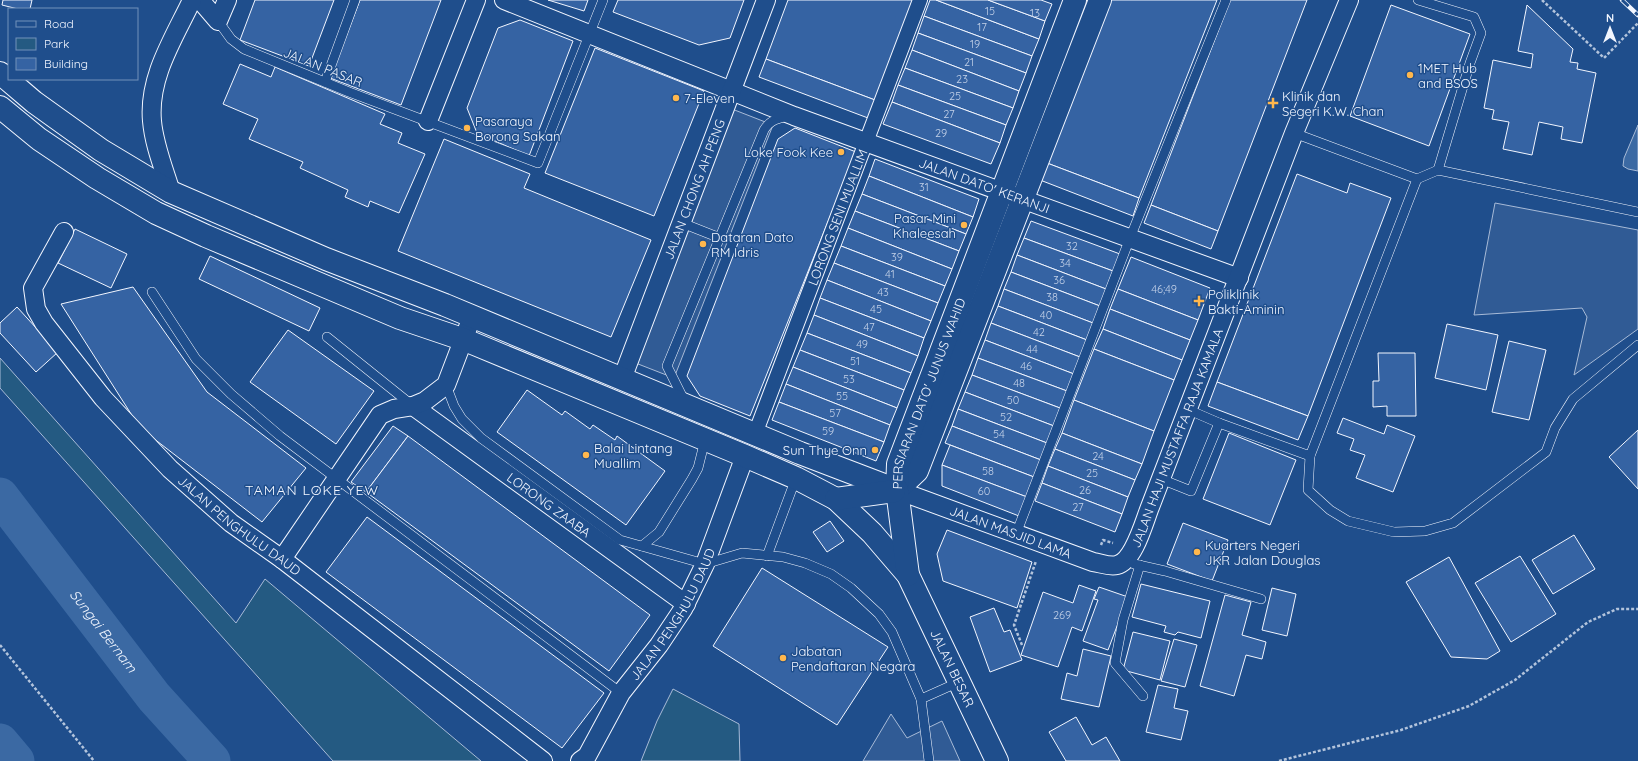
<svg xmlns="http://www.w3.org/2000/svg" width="1638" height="761" viewBox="0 0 1638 761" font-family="Quicksand,sans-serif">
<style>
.green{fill:#245a82;stroke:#a8bbd7}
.parking{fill:#305b95;stroke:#a8bbd7}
.water{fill:#3b69a3;stroke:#a8bbd7}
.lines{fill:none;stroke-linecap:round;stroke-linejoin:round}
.river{stroke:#3b69a3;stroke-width:37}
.building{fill:#3563a3;stroke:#f2f6ff}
.service-casing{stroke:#f2f6ff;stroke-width:10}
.pedestrian-casing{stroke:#f2f6ff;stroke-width:16}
.minor-casing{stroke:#f2f6ff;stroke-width:20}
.tertiary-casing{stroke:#f2f6ff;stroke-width:24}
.secondary-casing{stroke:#f2f6ff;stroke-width:24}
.path{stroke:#b3c4dc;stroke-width:2.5;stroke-dasharray:3 2;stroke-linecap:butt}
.service{stroke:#1f4e8c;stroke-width:9}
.pedestrian{stroke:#1f4e8c;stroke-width:14}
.minor{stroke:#1f4e8c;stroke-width:18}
.tertiary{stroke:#1f4e8c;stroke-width:22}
.secondary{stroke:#1f4e8c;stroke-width:22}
.rail-casing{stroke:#f2f6ff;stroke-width:4.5}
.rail{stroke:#1f4e8c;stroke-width:3;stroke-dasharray:9;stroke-linecap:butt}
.poi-dot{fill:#ffb74d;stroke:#1f4e8c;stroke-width:1.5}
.labels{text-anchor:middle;stroke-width:3;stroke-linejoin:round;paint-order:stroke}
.number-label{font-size:11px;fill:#c3d1e8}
.street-label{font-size:13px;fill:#f2f6ff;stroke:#1f4e8c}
.poi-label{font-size:13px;fill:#f2f6ff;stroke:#1f4e8c;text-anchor:start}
.neighbourhood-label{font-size:14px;letter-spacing:1px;fill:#f2f6ff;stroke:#1f4e8c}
.water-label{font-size:14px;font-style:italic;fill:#f2f6ff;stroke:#1f4e8c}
</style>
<rect width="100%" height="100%" fill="#1f4e8c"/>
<g class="green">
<polygon points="0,358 236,623 265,579 481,761 333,761 0,388"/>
<polygon points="673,689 739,724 740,761 641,761 657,721"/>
</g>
<g class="parking">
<polygon points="732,109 773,125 674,378 633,362"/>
<polygon points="1495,203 1638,230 1638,329 1574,375 1587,317 1582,308 1474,315"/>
<polygon points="891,714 907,738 942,721 960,761 863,761"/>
</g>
<polygon class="water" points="1638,125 1638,171 1628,169 1623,166 1624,158"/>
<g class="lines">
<g class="river">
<path id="s1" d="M0,496l154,201 58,64"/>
<polyline points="0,742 16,761"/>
</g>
</g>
<g class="building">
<polygon points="3,0 32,0 30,9 18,9 2,5"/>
<polygon points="255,0 334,0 309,66 240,40"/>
<polygon points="360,0 441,0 401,105 330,78"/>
<polygon points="548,0 588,0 584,11"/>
<polygon points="618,0 744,0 730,38 699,45 613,12"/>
<polygon points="788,0 913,0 875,100 766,59"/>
<polygon points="930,0 936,0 1039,39 1032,56 924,16"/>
<polygon points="936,0 988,0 1045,21 1039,39"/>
<polygon points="988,0 1041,0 1052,4 1045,21"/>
<polygon points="1110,0 1217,0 1139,198 1047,163"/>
<polygon points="1230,0 1307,0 1218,231 1151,205"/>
<polygon points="1391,5 1470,34 1429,146 1350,116"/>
<polygon points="1527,5 1573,49 1570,62 1578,63 1577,69 1596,73 1582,143 1561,139 1563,127 1539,122 1532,155 1503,149 1509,122 1492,119 1494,110 1484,108 1493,60 1531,68 1533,54 1518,51"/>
<polygon points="924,16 1032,56 1026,73 918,33"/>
<polygon points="520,20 573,41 529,156 477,133 467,108 498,28"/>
<polygon points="918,33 1026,73 1019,91 912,50"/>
<polygon points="595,48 704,91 654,216 545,173"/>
<polygon points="912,50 1019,91 1013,108 905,68"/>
<polygon points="766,59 875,100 868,118 759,77"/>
<polygon points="240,64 271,77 275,67 385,114 380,124 402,133 398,143 425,154 399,213 370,201 368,207 345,197 348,190 300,168 303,162 249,139 258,119 223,104"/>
<polygon points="905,68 1013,108 1006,125 898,85"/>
<polygon points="898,85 1006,125 1000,143 892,102"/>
<polygon points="892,102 1000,143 991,164 883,124"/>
<polygon points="795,128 856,152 750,416 700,396 687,376 778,139"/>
<polygon points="444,139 530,174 524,188 651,240 611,337 398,251"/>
<polygon points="875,159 979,199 973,217 869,176"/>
<polygon points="1047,163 1139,198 1133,216 1040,180"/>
<polygon points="1297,174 1347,193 1350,183 1391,198 1308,416 1217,382"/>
<polygon points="869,176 973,217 966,234 862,194"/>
<polygon points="862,194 966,234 959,251 855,211"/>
<polygon points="1151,205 1218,231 1211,249 1144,223"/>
<polygon points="855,211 959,251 952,269 848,228"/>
<polygon points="1031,221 1120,254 1113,271 1024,238"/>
<polygon points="848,228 952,269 945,286 841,246"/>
<polygon points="75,229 127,254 111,288 58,263"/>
<polygon points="1024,238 1113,271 1106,289 1017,255"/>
<polygon points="841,246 945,286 938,303 834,263"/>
<polygon points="1017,255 1106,289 1100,306 1011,272"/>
<polygon points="210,256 320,308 309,331 199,279"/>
<polygon points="1131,257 1210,288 1198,320 1118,289"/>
<polygon points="834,263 938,303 931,321 827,280"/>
<polygon points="1011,272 1100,306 1093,323 1004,289"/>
<polygon points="827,280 931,321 924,338 820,298"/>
<polygon points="133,287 207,392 306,468 262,522 140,428 61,304"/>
<polygon points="1004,289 1093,323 1087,340 998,306"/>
<polygon points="1118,289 1198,320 1190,340 1110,309"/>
<polygon points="820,298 924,338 918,356 814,315"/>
<polygon points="998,306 1087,340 1080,357 991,323"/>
<polygon points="17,307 58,352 36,372 0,333 0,323"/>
<polygon points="1110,309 1190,340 1182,360 1103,329"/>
<polygon points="814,315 918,356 911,373 807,333"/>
<polygon points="991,323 1080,357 1074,374 985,340"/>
<polygon points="1447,324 1498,335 1486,390 1435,378"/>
<polygon points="1103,329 1182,360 1174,380 1094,349"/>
<polygon points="288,330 374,391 336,444 250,382"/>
<polygon points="807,333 911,373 904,390 800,350"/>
<polygon points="985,340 1074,374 1067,391 978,358"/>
<polygon points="1509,341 1546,350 1529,420 1492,412"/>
<polygon points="1094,349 1174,380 1154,431 1074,400"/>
<polygon points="800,350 904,390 897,408 793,367"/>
<polygon points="1378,353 1415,353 1416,416 1387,416 1387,406 1373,407 1373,381 1379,381"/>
<polygon points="978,358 1067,391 1060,408 972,375"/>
<polygon points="793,367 897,408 890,425 786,384"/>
<polygon points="972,375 1060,408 1054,426 965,392"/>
<polygon points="1217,382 1308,416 1298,440 1208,406"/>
<polygon points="786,384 890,425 884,442 779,402"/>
<polygon points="527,390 562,415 565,411 590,429 593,425 615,440 617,436 665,471 626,525 497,432"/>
<polygon points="965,392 1054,426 1047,443 958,409"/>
<polygon points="1074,400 1154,431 1142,464 1062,433"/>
<polygon points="779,402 884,442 876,461 772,420"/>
<polygon points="958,409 1047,443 1041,460 952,426"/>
<polygon points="1343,418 1384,434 1387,425 1415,436 1393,492 1356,478 1365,455 1350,450 1354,439 1337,433"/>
<polygon points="393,426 408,436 366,492 351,482"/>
<polygon points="952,426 1041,460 1034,477 945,443"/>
<polygon points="1638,430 1638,489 1609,457"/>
<polygon points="1062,433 1142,464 1135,480 1055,449"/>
<polygon points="1229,433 1296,460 1270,525 1203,499"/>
<polygon points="408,436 650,615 609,671 366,492"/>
<polygon points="950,445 1034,477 1027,497 942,465"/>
<polygon points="1055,449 1135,480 1128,497 1048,466"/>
<polygon points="942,465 1027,497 1019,516 942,486"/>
<polygon points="1048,466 1128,497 1122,514 1042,483"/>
<polygon points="1042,483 1122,514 1115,532 1035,501"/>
<polygon points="367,517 604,693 562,748 326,572"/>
<polygon points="830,521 844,541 827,552 813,532"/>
<polygon points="1183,523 1228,540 1212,581 1167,564"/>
<polygon points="947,530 1032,562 1017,608 943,581 937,554"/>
<polygon points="1574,535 1595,569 1553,594 1532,560"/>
<polygon points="1520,556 1556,614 1511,642 1475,583"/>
<polygon points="1449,557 1500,651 1487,659 1451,657 1406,582"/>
<polygon points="762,568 888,647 837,725 713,646"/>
<polygon points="1141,584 1210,601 1201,638 1178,632 1175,635 1164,632 1166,626 1132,617"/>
<polygon points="1079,585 1096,591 1082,631 1072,627 1058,667 1021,655 1043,592 1073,603"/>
<polygon points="1099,587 1128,597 1108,650 1083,641 1098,600 1094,599"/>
<polygon points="1272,588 1296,594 1287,636 1262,630"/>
<polygon points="1225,595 1251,602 1242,635 1266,642 1262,659 1246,655 1234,696 1200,686"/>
<polygon points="994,608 1004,632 1010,630 1022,660 990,672 970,617"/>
<polygon points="1133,632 1170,641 1160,680 1123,670"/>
<polygon points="1174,639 1197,645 1185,687 1161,681"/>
<polygon points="1083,649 1111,656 1099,707 1061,699 1067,673 1077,676"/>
<polygon points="1158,685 1178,689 1174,708 1188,711 1181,740 1146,732"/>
<polygon points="1076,717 1092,745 1106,737 1120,761 1066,761 1049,732"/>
</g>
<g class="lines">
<defs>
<g id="service">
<polyline points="1418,0 1474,17 1481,33 1470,63 1438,170"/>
<polyline points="218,21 231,39 244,49 349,92 538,163 603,0"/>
<polyline points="325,82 355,0"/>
<polyline points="1294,133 1417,179 1438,170 1638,212"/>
<polyline points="682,223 720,238"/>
<polyline points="152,292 196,359 231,394 280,436 621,693"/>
<polyline points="327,337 413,406"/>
<polyline points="446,385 454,406 462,419 481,438 620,540 705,564 742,553 783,557 805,563 831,574 851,588 879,614 892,632 921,699 959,682"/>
<path d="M685,402l-18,-36 97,-236c6,-10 14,-12 25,-14"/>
<polyline points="1219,423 1310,456 1417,179"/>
<polyline points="1310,456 1308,490 1330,510 1348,521 1394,532 1425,531 1453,523 1546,452 1555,428 1573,399 1638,345"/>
<polyline points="1161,479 1191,491 1219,423 1189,410"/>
<polyline points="1016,534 1130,238 1226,0"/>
<polyline points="642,546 659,532 692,479 698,468 705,440"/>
<polyline points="767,556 796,478"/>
<polyline points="1134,564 1165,571 1261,599"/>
<polyline points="1140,565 1123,620 1115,663 1143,696"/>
<polyline points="921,699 929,761"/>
</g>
<g id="pedestrian">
<path id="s2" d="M755,434l165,-434"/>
</g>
<g id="minor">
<polyline points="200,0 218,21 227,0"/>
<path id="s3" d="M504,0l290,116 445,162"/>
<polyline points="428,121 476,0"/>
<path d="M171,192c-7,-23 -17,-47 -19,-71 -4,-44 22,-83 40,-121"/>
<path id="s4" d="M64,232l-31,56 3,21 8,14 59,75 67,71 61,54 51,36 261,202"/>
<path id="s5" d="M622,379l144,-379"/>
<path id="s6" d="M413,406l273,198"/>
<path id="s7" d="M897,490l196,72c8,1 16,5 24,3 17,-4 27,-43 33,-58l144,-374 55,-133"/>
<polyline points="282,559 380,415 394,409 413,406 425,401 446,385 472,317"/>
<path id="s8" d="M580,761l7,-5 34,-63 38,-48 24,-36 22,-45 40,-108"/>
</g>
<g id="tertiary">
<polyline points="897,490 917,471 1100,0"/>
<path id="s9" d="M897,490l1,-26 177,-464"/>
</g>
<g id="secondary">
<polyline points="0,73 34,102 101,150 171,192 326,259 445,305 800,453 897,490"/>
<path id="s10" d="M0,107l39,32 58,39 59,35 50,23 194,82 65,22 280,116 51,22 40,21 36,34 36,42 89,186"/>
<polyline points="897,490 908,575"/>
<polyline points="836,499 894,491"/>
</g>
</defs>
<use href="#service" class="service-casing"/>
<use href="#pedestrian" class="pedestrian-casing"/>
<use href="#minor" class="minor-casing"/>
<use href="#tertiary" class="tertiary-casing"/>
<use href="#secondary" class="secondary-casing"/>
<g class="path">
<polyline points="1542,0 1604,58 1638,23"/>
<polyline points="1101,545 1103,540 1113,543"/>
<polyline points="0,645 94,761"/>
<polyline points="1022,645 1014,625 1036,561"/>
<polyline points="1279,761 1401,730 1469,706 1515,680 1588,622 1617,609 1638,609"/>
</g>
<use href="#service" class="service"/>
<use href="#pedestrian" class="pedestrian"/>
<use href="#minor" class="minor"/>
<use href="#tertiary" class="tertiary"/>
<use href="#secondary" class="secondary"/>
<defs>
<polyline id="rail" points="1622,0 1638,15"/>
</defs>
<use href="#rail" class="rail-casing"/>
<use href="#rail" class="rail"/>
</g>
<g class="poi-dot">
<circle cx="1410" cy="75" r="4"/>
<circle cx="676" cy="98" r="4"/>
<path d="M1271 97h4v4h4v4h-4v4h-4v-4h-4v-4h4z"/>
<circle cx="467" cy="128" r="4"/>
<circle cx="841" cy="152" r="4"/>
<circle cx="964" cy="225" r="4"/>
<circle cx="703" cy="244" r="4"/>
<path d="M1197 295h4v4h4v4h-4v4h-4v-4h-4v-4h4z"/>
<circle cx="875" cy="450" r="4"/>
<circle cx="586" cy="455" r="4"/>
<circle cx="1197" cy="552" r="4"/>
<circle cx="783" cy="658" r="4"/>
</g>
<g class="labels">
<g class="number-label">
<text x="990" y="15">15</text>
<text x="1035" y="17">13</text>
<text x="982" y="31">17</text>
<text x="975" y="48">19</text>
<text x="969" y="66">21</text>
<text x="962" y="83">23</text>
<text x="955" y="100">25</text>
<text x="949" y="118">27</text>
<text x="941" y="137">29</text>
<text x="924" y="191">31</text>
<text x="1072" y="250">32</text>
<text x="897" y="261">39</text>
<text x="1065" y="267">34</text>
<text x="890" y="278">41</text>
<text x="1059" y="284">36</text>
<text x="1164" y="293">46;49</text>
<text x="883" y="296">43</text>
<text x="1052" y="301">38</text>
<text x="876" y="313">45</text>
<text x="1046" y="319">40</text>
<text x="869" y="331">47</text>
<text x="1039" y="336">42</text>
<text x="862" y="348">49</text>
<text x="1032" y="353">44</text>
<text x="855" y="365">51</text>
<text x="1026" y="370">46</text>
<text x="849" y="383">53</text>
<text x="1019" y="387">48</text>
<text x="842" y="400">55</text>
<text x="1013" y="404">50</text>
<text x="835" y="417">57</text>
<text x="1006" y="421">52</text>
<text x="828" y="435">59</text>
<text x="999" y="438">54</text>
<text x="1098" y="460">24</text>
<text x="988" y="475">58</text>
<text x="1092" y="477">25</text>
<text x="1085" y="494">26</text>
<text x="984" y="495">60</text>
<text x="1078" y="511">27</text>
<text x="1062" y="619">269</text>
</g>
<g class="street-label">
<text transform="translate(323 67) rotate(22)" y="5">JALAN PASAR</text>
<text dy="5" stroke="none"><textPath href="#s3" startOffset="515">JALAN DATO' KERANJI</textPath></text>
<text dy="5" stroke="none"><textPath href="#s5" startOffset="203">JALAN CHONG AH PENG</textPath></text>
<text dy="5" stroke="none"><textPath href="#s2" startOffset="232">LORONG SENI MUALLIM</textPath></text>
<text dy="5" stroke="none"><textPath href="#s9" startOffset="102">PERSIARAN DATO' JUNUS WAHID</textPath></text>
<text dy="5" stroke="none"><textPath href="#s7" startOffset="376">JALAN HAJI MUSTAFFA RAJA KAMALA</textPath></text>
<text dy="5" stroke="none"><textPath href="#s6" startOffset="168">LORONG ZAABA</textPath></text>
<text dy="5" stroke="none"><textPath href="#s4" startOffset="384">JALAN PENGHULU DAUD</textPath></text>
<text dy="5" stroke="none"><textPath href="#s7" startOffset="121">JALAN MASJID LAMA</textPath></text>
<text dy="5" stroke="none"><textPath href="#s8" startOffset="175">JALAN PENGHULU DAUD</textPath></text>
<text dy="5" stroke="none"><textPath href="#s10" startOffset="1135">JALAN BESAR</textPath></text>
</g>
<g class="poi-label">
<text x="1418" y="73">1MET Hub<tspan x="1418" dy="15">and BSOS</tspan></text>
<text x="1282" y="101">Klinik dan<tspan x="1282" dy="15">Segeri K.W. Chan</tspan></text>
<text x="684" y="103">7-Eleven</text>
<text x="475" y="126">Pasaraya<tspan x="475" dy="15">Borong Sakan</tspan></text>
<text x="833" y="157" text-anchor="end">Loke Fook Kee</text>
<text x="956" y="223" text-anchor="end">Pasar Mini<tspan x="956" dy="15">Khaleesah</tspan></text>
<text x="711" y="242">Dataran Dato<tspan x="711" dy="15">RM Idris</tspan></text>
<text x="1208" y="299">Poliklinik<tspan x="1208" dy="15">Bakti-Aminin</tspan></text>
<text x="594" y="453">Balai Lintang<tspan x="594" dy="15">Muallim</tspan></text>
<text x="867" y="455" text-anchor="end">Sun Thye Onn</text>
<text x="1205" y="550">Kuarters Negeri<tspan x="1205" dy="15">JKR Jalan Douglas</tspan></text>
<text x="791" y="656">Jabatan<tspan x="791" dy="15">Pendaftaran Negara</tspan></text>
</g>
<g class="neighbourhood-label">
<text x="312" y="495">TAMAN LOKE YEW</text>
</g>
<g class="water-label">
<text dy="5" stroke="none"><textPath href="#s1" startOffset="170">Sungai Bernam</textPath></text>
</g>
</g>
<rect x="8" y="8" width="130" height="72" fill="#1f4e8c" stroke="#7391ba"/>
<rect x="16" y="21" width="20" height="6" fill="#1f4e8c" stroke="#7391ba"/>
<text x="44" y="28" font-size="12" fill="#f2f6ff">Road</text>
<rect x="16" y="38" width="20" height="12" fill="#245a82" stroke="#7391ba"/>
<text x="44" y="48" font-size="12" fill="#f2f6ff">Park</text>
<rect x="16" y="58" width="20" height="12" fill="#3563a3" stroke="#7391ba"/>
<text x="44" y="68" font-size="12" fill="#f2f6ff">Building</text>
<g transform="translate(1610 28)" stroke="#1f4e8c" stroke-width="3" paint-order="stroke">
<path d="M0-3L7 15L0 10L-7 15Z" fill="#f2f6ff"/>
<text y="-6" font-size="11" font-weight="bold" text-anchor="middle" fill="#f2f6ff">N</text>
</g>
</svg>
